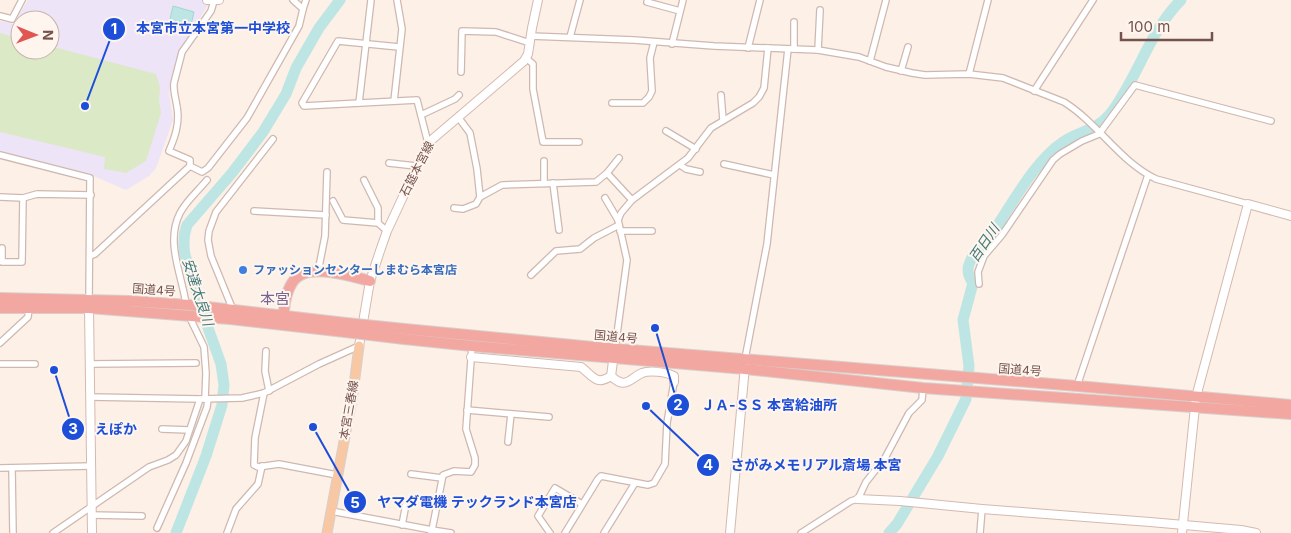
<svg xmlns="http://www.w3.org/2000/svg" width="1291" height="533" viewBox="0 0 1291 533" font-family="Inter,'Noto Sans JP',sans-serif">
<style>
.education{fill:#ede4f8;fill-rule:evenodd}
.green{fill:#dbe9c6}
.water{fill:#bce5e3;stroke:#a3d6d5}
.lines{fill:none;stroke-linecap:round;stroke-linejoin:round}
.river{stroke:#bce5e3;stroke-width:11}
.street-casing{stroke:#cfb8b0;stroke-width:8}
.secondary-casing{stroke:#d5b9b0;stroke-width:10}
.primary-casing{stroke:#d8cfcd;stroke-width:11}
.highway-casing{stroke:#d8cfcd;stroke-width:12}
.street{stroke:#fff;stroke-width:5.5}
.secondary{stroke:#fff;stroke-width:8}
.primary{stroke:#f7c8a3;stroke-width:9}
.highway{stroke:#f3a7a1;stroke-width:10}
.highway-bridge-casing{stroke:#d8cfcd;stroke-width:12;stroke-linecap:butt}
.highway-bridge{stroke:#f3a7a1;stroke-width:10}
.shop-dot{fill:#3f7fe0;stroke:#fef5ee;stroke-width:2}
.labels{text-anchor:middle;stroke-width:4;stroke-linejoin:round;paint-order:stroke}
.street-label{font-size:12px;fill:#75534c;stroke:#fef5ee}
.shop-label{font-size:12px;font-weight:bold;fill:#366cbe;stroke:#fef5ee;text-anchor:start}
.water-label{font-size:14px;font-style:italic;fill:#407978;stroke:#fef5ee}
.quarter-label{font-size:15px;fill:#7a6491;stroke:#fef5ee}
.leader{fill:none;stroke:#1d4ed8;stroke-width:2}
.callout-dot{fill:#1d4ed8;stroke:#fef5ee;stroke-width:2}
.mark-label{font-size:15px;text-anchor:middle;font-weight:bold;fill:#fff}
.callout-label{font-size:14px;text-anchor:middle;font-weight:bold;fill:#1d4ed8;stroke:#fef5ee;stroke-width:4;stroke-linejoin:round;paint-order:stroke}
</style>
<rect width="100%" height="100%" fill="#fcf0e7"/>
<path class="education" d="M28,0h183l-31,50 -11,43 4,27 -17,48 -7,8 -23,14 -37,-16 -89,-22v-131l13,3zM20,20h30v30h-30z"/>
<polygon class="green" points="0,33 20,39 20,50 50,50 50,46 156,74 160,87 159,101 161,113 146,161 126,173 104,169 105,157 0,132"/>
<polygon class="water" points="173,6 194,12 191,25 170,19"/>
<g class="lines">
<g class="river">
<path d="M176,533l30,-77 16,-51 2,-20 -3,-21 -14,-39 -22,-70c-2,-11 -2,-19 2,-30l45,-52 31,-41 23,-38 10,-26 23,-40 21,-28"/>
<path d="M889,533l8,-9 41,-68 28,-57 3,-33 -6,-46 10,-37c-5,-7 -7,-13 -3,-21 5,-14 17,-22 25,-33 19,-28 39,-67 68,-87 17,-12 33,-10 48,-29 27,-36 38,-81 70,-113"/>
</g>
<defs>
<g id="street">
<polyline points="647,2 680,11"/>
<polyline points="303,9 306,0"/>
<polyline points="0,16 12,19 22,0"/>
<polyline points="794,22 794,49"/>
<path d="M530,36l104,4 80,6 104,4 41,7 27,10 26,6 13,2 44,-1 34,4 61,24c35,22 55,59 92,77l92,25"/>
<polyline points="570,37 580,0"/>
<polyline points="672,44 683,0"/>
<polyline points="399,47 338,41 302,103 304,106 417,100 428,143"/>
<polyline points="748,48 760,0"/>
<polyline points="818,50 820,10"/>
<polyline points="526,58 533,64 533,89 543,142 579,142"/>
<polyline points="870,61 886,0"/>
<polyline points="901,71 908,47"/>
<polyline points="461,72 462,31 496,32 530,43"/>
<polyline points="969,74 988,0"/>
<polyline points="1034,91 1093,0"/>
<polyline points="721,95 723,120"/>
<polyline points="394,101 402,29 397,0"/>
<polyline points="359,103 371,0"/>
<polyline points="612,103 643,103 649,97 652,91 650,58 654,42"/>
<polyline points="421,115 455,99 459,95"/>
<polyline points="458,117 470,133 477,169 480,197 502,185 596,182 607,173 632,200"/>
<polyline points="666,131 696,149"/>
<polyline points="0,155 90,178 89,301"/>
<polyline points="389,163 416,166"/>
<polyline points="724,164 774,175"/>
<polyline points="680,165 686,169 700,172"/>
<path d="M190,166v-6l-21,-9c6,-14 11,-28 8,-44 -1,-8 -4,-16 -3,-24l8,-31 29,-41 3,-10"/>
<polyline points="607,173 619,158"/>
<polyline points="364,180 378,208 378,223 387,231"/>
<polyline points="544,182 544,161"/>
<polyline points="553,183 559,230"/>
<polyline points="0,197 23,198 37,194 91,195"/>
<polyline points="605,198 618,220"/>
<polyline points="333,201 343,220 378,223"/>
<polyline points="454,208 463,209 476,204 480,197"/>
<polyline points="254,211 326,215"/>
<polyline points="620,231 652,231"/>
<polyline points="2,248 2,262 22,262 23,198"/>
<polyline points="90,256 95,254 190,166 202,172 208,168 247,118 299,26 303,9 293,0"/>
<polyline points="318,272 325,236 327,172"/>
<polyline points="531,275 556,251 580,249 594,238 619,225"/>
<polyline points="979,284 978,272 984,256 1002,235 1053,160 1060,154 1082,141 1099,134 1135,85 1271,121"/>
<path d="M186,304c-4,-29 -21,-62 -6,-91 6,-12 18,-22 27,-33"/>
<polyline points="233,310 211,256 208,240 209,231 216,212 273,139"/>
<polyline points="189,316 204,347 206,373 205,399"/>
<polyline points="0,343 28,317 29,308"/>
<polyline points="615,349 627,260 618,220 621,213 632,200 688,158 711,128 753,103 759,97 764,88 768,48"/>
<polyline points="266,351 265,371 269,391"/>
<polyline points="745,359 767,244 788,49"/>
<polyline points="0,364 35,364"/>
<polyline points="90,364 196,363"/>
<polyline points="1077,386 1148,175"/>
<polyline points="264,393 255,438 254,465 258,467 279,464 337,475"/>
<polyline points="90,397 200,399 242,398 264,393 319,364 359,346"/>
<polyline points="467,410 549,417"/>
<polyline points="162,429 189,430"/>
<polyline points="508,442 511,414"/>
<polyline points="0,468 91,466"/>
<polyline points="12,469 13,533"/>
<polyline points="411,474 442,478"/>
<polyline points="331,511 432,530 443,475 454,471 471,472 475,465 475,458 466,429 472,346"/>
<polyline points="91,515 142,516"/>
<polyline points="402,525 406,504"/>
<polyline points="157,528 186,463 207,407 208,399"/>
<polyline points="53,533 149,467 168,460 176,455 186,441 200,399"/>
<polyline points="227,533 236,509 258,484 262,466"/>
<polyline points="431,533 432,530 451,533"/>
<polyline points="550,533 538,516 555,488 582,504"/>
<polyline points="565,533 598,479 601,476 648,485 654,483 665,464 667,423 674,382"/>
<polyline points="604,533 635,483"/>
<polyline points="801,533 851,501 858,499 866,482 885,458 909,413 922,400 923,388"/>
<polyline points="980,533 982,509"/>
</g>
<g id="secondary">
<polyline points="207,0 219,0"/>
<polyline points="89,308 92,533"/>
<polyline points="359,346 370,281 380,251 387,231 428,143 524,61 528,54 532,28 538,0"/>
<path d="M614,354l-3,22c15,14 18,3 31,-3 8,-3 24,-1 32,3v6"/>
<path d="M471,357l110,10c12,9 15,19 30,9"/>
<polyline points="858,499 900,501 982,509 1150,522 1241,530 1256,533"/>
<polyline points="730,533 745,366"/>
<polyline points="1182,533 1196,397 1248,204 1291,216"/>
</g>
<polyline id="primary" points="327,533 353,393 359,346"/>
<g id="highway">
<polyline points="0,298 129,301 190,305 346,323"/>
<polyline points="0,308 89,308 230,319 345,332"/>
<path d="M283,321c1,-13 2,-27 9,-38 13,-22 58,-7 78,-2"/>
<polyline points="405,329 593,347 1077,386 1291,405"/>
<polyline points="404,339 472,346 745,369 923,388 1291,414"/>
</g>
</defs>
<use href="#street" class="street-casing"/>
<use href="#secondary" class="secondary-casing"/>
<use href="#primary" class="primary-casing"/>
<use href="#highway" class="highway-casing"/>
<use href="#street" class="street"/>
<use href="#secondary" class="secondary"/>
<use href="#primary" class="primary"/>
<use href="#highway" class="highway"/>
<defs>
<g id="highway-bridge">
<polyline points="346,323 405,329"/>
<polyline points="345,332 404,339"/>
</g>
</defs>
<use href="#highway-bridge" class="highway-bridge-casing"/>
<use href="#highway-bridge" class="highway-bridge"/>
</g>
<circle class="shop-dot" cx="243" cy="270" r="5"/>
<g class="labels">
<g class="street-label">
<text transform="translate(417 169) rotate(-63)" y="4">石筵本宮線</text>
<text transform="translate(154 290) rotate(4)" y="4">国道4号</text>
<text transform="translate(616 337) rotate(5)" y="4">国道4号</text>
<text transform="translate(1020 370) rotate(4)" y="4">国道4号</text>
<text transform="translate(349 410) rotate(-80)" y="4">本宮三春線</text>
</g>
<g class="shop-label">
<text x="253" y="274">ファッションセンターしまむら本宮店</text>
</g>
<g class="water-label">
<text transform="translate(984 243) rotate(-56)" y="5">百日川</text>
<text transform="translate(198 292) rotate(72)" y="5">安達太良川</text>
</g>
<g class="quarter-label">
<text x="275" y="304">本宮</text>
</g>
</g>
<path class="leader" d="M85 106L114 29M655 328L678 405M54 370L73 429M646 406L708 465M313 427L355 502"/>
<g class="callout-dot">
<circle cx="85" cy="106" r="5"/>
<circle cx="655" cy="328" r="5"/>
<circle cx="54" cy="370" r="5"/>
<circle cx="646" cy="406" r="5"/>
<circle cx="313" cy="427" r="5"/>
<circle cx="114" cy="29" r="12"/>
<circle cx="678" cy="405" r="12"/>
<circle cx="73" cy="429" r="12"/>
<circle cx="708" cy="465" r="12"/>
<circle cx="355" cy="502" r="12"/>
</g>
<g class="mark-label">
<text x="114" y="34">1</text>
<text x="678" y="410">2</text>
<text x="73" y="434">3</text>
<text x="708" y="470">4</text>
<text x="355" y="508">5</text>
</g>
<g class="callout-label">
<text x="213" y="33">本宮市立本宮第一中学校</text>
<text x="769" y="410">ＪＡ-ＳＳ 本宮給油所</text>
<text x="116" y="434">えぽか</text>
<text x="816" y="470">さがみメモリアル斎場 本宮</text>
<text x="477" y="507">ヤマダ電機 テックランド本宮店</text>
</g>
<g transform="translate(35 35) rotate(91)"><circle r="24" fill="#fef5ee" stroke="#c7b4ad"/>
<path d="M0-4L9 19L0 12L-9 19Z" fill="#e05752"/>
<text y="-8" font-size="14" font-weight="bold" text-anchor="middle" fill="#75534c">N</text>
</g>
<path d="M1121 32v8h91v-8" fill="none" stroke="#75534c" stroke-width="2.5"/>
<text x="1128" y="32" font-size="15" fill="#75534c" stroke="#fef5ee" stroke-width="4" paint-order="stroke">100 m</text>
</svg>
